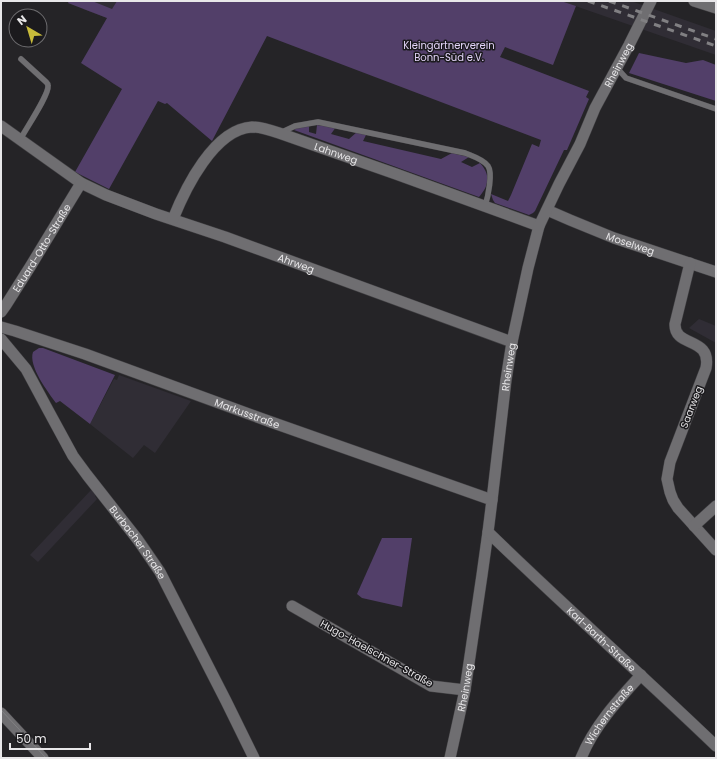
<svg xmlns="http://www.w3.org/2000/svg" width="717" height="759" viewBox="0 0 717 759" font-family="Poppins,sans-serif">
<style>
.built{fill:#302d35}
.green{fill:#523f69}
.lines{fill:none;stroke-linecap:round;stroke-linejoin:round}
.service-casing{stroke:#424144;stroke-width:6}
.minor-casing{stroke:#424144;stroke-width:12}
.tertiary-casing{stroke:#424144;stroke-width:12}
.secondary-casing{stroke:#424144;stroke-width:12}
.service{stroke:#6f6e71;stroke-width:5.5}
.minor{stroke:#6f6e71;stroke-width:11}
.tertiary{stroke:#6f6e71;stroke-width:11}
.secondary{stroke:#6f6e71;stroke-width:11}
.tram{stroke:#818083;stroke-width:1}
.rail{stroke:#818083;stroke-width:3;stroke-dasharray:7 7;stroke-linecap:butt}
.labels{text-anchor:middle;stroke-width:3;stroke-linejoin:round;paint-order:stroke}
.park-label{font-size:10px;fill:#e2d3f7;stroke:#1b1a1d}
.street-label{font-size:10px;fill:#e8e7e9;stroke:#1b1a1d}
</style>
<rect width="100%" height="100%" fill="#252427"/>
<g class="built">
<polygon points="86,1 117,1 107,18 83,9"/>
<polygon points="561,1 631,1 716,31 716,55"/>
<polygon points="699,319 716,326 716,343 689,328"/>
<polygon points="119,375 191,401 155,453 144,445 133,458 90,424 114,379 117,380"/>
<polygon points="92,489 96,494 95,496 97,499 38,562 30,555"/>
</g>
<g class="green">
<polygon points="69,1 92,1 112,9 117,1 561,1 576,6 553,65 505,47 500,57 589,91 586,97 589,99 567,150 564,150 535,211 533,213 529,215 495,203 493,200 491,194 508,201 511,195 532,144 539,147 541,140 267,36 212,141 167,103 165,104 158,101 109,189 75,172 122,89 81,63 107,18 68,3"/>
<polygon points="639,53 686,63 703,60 716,65 716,101 629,73"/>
<path d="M309,125v7l7,2 1,-9 19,2 -5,7 18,5 8,-7 9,3 -3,6 78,18 11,-6 17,4 -8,5 11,5 8,-4c11,12 9,23 -1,34l-185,-67 3,-2z"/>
<path d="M39,348h4l72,27 -25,49 -30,-23 -4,2c-8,-11 -28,-37 -23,-51z"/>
<polygon points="382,538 412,538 402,607 362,598 357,594"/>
</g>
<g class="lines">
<defs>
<g id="service">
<polyline points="617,68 626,78 716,109"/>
<path d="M280,133l15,-7 23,-4 147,31c7,3 18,6 23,13 5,7 0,31 -3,40"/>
<path d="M20,140c5,-10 29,-45 28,-54 0,-3 -1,-3 -3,-5l-24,-22"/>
</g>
<g id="minor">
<polyline points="694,1 716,8"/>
<path id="s1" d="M1,126l80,57 25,12 50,19 69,23 287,105"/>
<path id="s2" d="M547,210l23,10 44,18 102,34"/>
<path id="s3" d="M173,219c12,-30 41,-90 79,-92 9,0 18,3 27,6l117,41 143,52"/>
<path d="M690,263l-15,61c-1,24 37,12 31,44l-36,94 -3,17 3,13 3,8 5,8 38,42"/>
<path id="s4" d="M1,312l5,-7 24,-38 51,-84"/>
<path id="s5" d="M1,339l25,30 22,41 25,46 14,19 51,65 22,32 66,129 28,57"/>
<path id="s6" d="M492,500l14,-120 6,-38 16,-74 11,-42 20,-42 21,-40 15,-36 34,-63 22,-44"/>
<polyline points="694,526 716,506"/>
<polyline points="292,606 431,686 465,690"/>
<path id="s7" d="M450,758l15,-68 17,-115 6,-43"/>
<path id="s8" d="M581,758c13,-32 37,-58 60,-83"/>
</g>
<g id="tertiary">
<path id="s9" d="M1,327l14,4 70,23 186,68 221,78 -4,32c75,73 153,142 228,214"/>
</g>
<polyline id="secondary" points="1,713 43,758"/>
</defs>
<use href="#service" class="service-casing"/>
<use href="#minor" class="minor-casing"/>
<use href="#tertiary" class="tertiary-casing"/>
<use href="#secondary" class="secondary-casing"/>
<use href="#service" class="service"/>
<use href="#minor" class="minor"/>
<use href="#tertiary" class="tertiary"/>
<use href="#secondary" class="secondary"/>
<polyline class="tram" points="1,710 46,758"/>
<g class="rail">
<polyline points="588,1 716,46"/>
<polyline points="609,1 716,39"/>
</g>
</g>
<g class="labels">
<g class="park-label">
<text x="449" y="49">Kleingärtnerverein<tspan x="449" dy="12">Bonn-Süd e.V.</tspan></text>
</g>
<g class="street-label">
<text dy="4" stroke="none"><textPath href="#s6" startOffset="458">Rheinweg</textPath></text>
<text dy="4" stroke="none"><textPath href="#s3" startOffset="215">Lahnweg</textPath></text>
<text dy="4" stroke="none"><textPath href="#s2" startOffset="90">Moselweg</textPath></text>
<text dy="4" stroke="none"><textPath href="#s4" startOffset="76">Eduard-Otto-Straße</textPath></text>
<text dy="4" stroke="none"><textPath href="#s1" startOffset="328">Ahrweg</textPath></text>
<text dy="4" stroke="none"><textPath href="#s6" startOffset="134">Rheinweg</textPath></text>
<text transform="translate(691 407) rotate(-69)" y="4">Saarweg</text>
<text dy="4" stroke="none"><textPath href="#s9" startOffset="261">Markusstraße</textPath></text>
<text dy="4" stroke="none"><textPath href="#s5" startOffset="246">Burbacher Straße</textPath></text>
<text dy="4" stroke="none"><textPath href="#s9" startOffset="709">Karl-Barth-Straße</textPath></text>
<text transform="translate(377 653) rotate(29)" y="4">Hugo-Haelschner-Straße</text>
<text dy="4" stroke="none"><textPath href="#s7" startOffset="72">Rheinweg</textPath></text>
<text dy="4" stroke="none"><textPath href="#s8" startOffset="52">Wichernstraße</textPath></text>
</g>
</g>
<rect width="717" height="759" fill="none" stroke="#e8e7e9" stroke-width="4"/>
<g transform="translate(28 28) rotate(322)"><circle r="19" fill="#1b1a1d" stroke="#6d6c6f"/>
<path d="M0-3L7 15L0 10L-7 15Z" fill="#c8bb3b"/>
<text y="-6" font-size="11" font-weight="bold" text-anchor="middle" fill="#e8e7e9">N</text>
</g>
<path d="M10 743v6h80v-6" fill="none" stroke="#e8e7e9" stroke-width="2"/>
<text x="16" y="743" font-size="12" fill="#e8e7e9" stroke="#1b1a1d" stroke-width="3" paint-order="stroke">50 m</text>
</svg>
